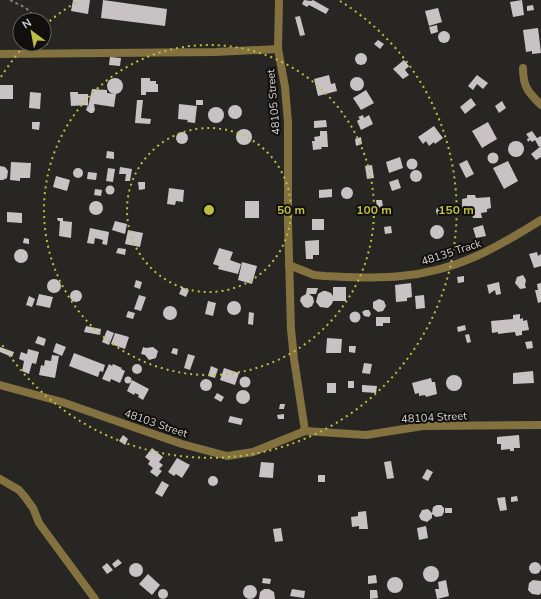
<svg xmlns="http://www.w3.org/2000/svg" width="541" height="599" viewBox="0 0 541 599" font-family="'Nunito Sans',sans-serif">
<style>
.building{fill:#c8c2c5}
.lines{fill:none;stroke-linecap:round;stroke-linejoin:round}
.path{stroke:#7e7d79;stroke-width:2;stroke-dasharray:3 3;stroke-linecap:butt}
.street{stroke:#837140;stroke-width:8}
.ring{fill:none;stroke:#bebf42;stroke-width:2;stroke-dasharray:2 4}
.labels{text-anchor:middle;stroke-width:4;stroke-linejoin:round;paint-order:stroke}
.street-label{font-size:11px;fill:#d5d4d1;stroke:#100f0d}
.centre{fill:#bebf42;stroke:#100f0d;stroke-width:2}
.ring-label{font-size:12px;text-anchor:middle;font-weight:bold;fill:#bebf42;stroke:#100f0d;stroke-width:4;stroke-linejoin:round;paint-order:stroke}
</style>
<rect width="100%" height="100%" fill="#282622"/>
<g class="building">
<polygon points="73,0 90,0 88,14 71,11"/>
<polygon points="103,0 167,9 165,26 101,18"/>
<polygon points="304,0 311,1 313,0 329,9 326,14 309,5 307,7 302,4"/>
<polygon points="522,0 524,15 513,17 510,2"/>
<polygon points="533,5 534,10 527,11 527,6"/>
<polygon points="438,8 442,22 429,26 425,11"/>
<polygon points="300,16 305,35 300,36 295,17"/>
<polygon points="437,25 438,32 431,34 429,27"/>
<polygon points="538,28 541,53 532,54 532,51 526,52 523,30"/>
<circle cx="444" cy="37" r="6"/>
<polygon points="378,40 384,44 380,49 374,44"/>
<circle cx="361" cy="59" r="6"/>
<polygon points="110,57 121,58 120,66 109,65"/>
<polygon points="404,60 409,66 405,70 409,75 403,79 393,69"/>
<polygon points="329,75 331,84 335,83 337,91 318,96 314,79"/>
<polygon points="477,75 488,83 483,89 477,84 473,90 468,86"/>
<circle cx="357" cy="84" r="7"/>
<polygon points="141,78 150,78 150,81 156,81 156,84 158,84 158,92 146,92 146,95 141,95"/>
<circle cx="115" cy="86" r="8"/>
<rect x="0" y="85" width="13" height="14"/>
<polygon points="92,89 107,90 107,93 116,94 114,107 94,104 95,110 93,113 90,113 86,110 88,105 71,106 70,92 78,92 78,94 88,94 88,107"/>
<polygon points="366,90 374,103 361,110 353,98"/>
<polygon points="30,92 41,93 40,109 29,108"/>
<polygon points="471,98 476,105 465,114 460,107"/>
<polygon points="137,100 143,100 141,118 151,119 150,124 135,123"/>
<rect x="196" y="100" width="7" height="5"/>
<polygon points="502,101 506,108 499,113 495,106"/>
<polygon points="179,104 197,106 195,123 187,122 188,120 178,119"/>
<circle cx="235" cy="112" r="7"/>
<circle cx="216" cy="115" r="8"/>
<polygon points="363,115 364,118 369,115 373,124 361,130 357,121 360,119 358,117"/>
<polygon points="326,120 327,127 314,128 314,121"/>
<polygon points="32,122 40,122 39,130 32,129"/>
<polygon points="488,122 497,139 482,148 472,131"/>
<polygon points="434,126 443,138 435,144 434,142 429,146 426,141 423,144 418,137"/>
<circle cx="244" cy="137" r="8"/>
<polygon points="320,131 327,131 328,147 321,147 322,149 313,150 312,141 315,141 314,137 320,136"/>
<polygon points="532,131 537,138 541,136 541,146 539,147 535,140 532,142 530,140 528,142 527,139 529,138 526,134"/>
<circle cx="182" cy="138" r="6"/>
<polygon points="361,137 362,144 356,146 355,139"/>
<circle cx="516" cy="149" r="8"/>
<polygon points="541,146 541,157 536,160 531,154"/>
<polygon points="107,151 114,152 114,159 106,158"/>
<circle cx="493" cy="158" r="5.5"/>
<polygon points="400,157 403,168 389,173 386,162"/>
<circle cx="412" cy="164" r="5.5"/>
<polygon points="467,160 474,174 466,178 459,164"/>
<polygon points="508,161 518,181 504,189 493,168"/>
<polygon points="11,162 31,163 30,178 20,178 20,181 10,180"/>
<polygon points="372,165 374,178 367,179 365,166"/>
<polygon points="0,166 5,167 8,171 7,178 3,180 0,180"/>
<polygon points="120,167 132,169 130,181 125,181 126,174 119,174"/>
<circle cx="78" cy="173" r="5"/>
<polygon points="108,168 115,169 113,182 106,181"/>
<circle cx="416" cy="176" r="6"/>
<polygon points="88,172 97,173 96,180 87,179"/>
<polygon points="56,176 70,180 67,191 53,187"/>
<polygon points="398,179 401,188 392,191 389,182"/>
<polygon points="138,182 145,182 145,189 139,190"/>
<circle cx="110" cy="190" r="4.5"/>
<circle cx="347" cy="193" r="6"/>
<polygon points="169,188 184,190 183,202 176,201 175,205 167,204"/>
<polygon points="95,189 102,190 101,196 94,195"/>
<polygon points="332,189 332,197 319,198 319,190"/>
<polygon points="467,195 475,195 476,198 490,197 491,208 487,209 487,212 481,213 482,218 473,218 472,214 468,215 468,211 462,211 462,199 467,198"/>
<polygon points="376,200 382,200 383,207 377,208"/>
<circle cx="96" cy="208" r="7"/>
<rect x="245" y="201" width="14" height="17"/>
<circle cx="441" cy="211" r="5"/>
<polygon points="7,212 22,213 22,223 7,222"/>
<polygon points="57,218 63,218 63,221 72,222 71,238 59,236 60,221 58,221"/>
<rect x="312" y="219" width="12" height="11"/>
<polygon points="115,221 127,224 125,234 112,230"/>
<polygon points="483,225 486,236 476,238 473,228"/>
<circle cx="437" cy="232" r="7"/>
<polygon points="391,226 392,233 385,234 384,227"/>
<polygon points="90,228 109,232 107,245 102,244 103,240 95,238 94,244 87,243"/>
<polygon points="128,230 143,233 140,247 125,244"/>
<polygon points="24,238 29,239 29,244 23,243"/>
<polygon points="319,240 319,255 313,255 313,259 306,259 305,241"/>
<polygon points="118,248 126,249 125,255 116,253"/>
<polygon points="219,248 233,252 230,260 241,264 238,274 218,269 219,266 213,264"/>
<circle cx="21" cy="256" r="7"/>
<polygon points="537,252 538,256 541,254 541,266 534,268 529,254"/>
<polygon points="242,262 257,266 252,284 238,280"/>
<polygon points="523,275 526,280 525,285 526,288 520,289 515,283 517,277"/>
<polygon points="464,276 464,282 458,283 457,277"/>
<circle cx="54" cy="286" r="7"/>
<polygon points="136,280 142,282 140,289 134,287"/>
<polygon points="499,282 501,294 496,295 495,290 489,294 487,285"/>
<polygon points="411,283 412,297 407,298 407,301 396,302 395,285"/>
<polygon points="541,283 541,302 538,303 535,290 538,290 537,284"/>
<polygon points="182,287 189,290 186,297 179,294"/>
<polygon points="333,287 346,287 346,301 333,301 332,304 328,308 320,307 316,302 318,294 323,291 326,291 331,293 333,296"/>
<polygon points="307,288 318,288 316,294 309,294 313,297 314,302 312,306 308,308 304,307 300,301 301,297 306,294"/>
<circle cx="76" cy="296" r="6"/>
<polygon points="39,294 53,297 50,308 36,305"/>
<polygon points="139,295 146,297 141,311 134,309"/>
<polygon points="424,295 425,308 416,309 415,296"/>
<polygon points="29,296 35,299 32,307 26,305"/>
<polygon points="379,299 384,301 386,306 383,311 378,312 373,308 373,302"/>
<polygon points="208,301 216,303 213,316 205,314"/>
<circle cx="234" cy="308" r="7"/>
<circle cx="170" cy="313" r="7"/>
<polygon points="365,310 369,310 371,314 369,317 364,316 362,312"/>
<polygon points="128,311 135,313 133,319 126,317"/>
<circle cx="355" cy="317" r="5.5"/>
<polygon points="249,312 254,313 253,325 248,324"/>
<polygon points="520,314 520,319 523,318 523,321 527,320 529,330 522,331 522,335 516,336 515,332 498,334 498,332 492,333 491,321 513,319 513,315"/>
<polygon points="376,317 390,317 390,323 383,323 383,326 376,326"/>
<polygon points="465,325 466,330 458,332 457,327"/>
<polygon points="86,326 101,329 100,335 84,332"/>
<polygon points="107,330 114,333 109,345 102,342"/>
<polygon points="115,333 129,337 125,349 111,344"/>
<polygon points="469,334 471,342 467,343 465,335"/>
<polygon points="38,336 46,339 44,346 35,343"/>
<polygon points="327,338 342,339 341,353 326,353"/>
<polygon points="532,341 533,348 527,349 525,342"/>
<polygon points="56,343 66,347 62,356 53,352"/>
<polygon points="349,346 356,346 355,353 349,352"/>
<polygon points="0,347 14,352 12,357 0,352"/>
<polygon points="143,347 146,348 153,347 158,351 156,358 149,360 145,355 141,354"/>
<polygon points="173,348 178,349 177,355 171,353"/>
<polygon points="28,349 39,352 36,364 32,363 29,374 22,371 24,361 19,359 21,352 27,354"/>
<polygon points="74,353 105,365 103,372 100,371 98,377 69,366"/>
<polygon points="188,354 195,356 190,370 184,368"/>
<polygon points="52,355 59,356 55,378 39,375 41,365 44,366 45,360 51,361"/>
<polygon points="364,363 372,364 370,374 362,373"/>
<polygon points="109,364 112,366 113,364 122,368 121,369 125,371 120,383 111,379 110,382 102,379"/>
<circle cx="137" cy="369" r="5"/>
<polygon points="211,366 218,369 215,378 208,376"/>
<polygon points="224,368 239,373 235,385 220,380"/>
<polygon points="533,371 534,383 513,384 513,373"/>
<circle cx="454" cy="383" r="8"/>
<circle cx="245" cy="382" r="5.5"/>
<circle cx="128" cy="380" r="3.5"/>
<polygon points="431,378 432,382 435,382 437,394 426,397 425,395 419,396 419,393 415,394 412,383"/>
<circle cx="206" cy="385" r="6"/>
<polygon points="132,380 149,389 143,400 138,397 139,395 135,393 134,395 127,391"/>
<rect x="348" y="381" width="6" height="7"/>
<rect x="327" y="383" width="9" height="10"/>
<polygon points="362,385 377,386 376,393 362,392"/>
<circle cx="243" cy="397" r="7"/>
<polygon points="217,393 224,397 221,402 214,398"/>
<polygon points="280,404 285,404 284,409 279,409"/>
<polygon points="284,414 284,419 278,419 277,415"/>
<polygon points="230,416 243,419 241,425 228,422"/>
<polygon points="123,435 128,439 125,445 119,441"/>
<polygon points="519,435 520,448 514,448 514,451 510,451 510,449 501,450 501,444 497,444 497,437"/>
<polygon points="152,448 163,457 159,462 163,465 159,469 162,471 157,477 150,472 153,468 148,464 150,461 145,457"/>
<polygon points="177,458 190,465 182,478 176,474 174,476 168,472"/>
<polygon points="391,461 394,478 387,479 384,462"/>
<polygon points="261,462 274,463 273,478 259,477"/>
<polygon points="427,469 433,472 428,481 422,478"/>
<rect x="318" y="475" width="7" height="7"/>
<circle cx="213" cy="481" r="5"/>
<polygon points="162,481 169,485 162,497 155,493"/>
<polygon points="517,496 518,501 511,502 511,497"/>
<polygon points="505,497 507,510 500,511 497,498"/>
<polygon points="437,505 441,505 444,508 444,512 442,516 436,517 432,514 432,518 427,522 421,520 419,516 422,510 428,509 432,513 433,507"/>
<rect x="445" y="508" width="7" height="5"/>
<polygon points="366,511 368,529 359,529 359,526 352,527 351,517 358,516 358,512"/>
<polygon points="426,526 428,538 419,540 417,528"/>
<polygon points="281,528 283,541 275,542 273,529"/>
<polygon points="118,559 122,563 115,568 112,564"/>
<circle cx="535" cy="568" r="6"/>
<circle cx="136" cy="570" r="7"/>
<polygon points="107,563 113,570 107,574 102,567"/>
<circle cx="431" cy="574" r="8"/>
<polygon points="148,574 160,585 152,595 139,584"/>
<polygon points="376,575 377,583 368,584 368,576"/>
<circle cx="395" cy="585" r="8"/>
<polygon points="263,578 271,579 270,584 262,583"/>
<polygon points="446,580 449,596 437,599 435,589 439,589 438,582"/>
<polygon points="533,580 541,581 541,593 539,595 532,594 528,590 529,583"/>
<circle cx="250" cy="592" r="7"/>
<circle cx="163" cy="594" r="5"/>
<polygon points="264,589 269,589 274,592 275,599 259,599 260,592"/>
<polygon points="292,589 305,591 304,598 290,596"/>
<polygon points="370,590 377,590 378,598 370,599"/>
</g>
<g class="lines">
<g class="path">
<polyline points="10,0 26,8 38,20"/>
<polyline points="44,32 47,45"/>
</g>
<g class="street">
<polyline points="278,49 279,0"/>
<polyline points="0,54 216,52 278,49 285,87 288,122 288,222 291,329 294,359 305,431"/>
<path d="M523,68c0,19 5,24 18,37"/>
<path d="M289,265l25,10 11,1c24,1 52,3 76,0 55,-5 94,-27 140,-56"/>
<polyline points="0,385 62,402 182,444 227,456 253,452 305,431 366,435 423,426 541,425"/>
<polyline points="0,479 19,490 25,497 33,508 39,523 95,599"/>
</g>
</g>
<g class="ring">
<circle cx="209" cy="210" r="82"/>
<circle cx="209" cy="210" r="165"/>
<path d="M1 77A247 247 0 0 1 25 45M45 25A247 247 0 0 1 78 1M340 1A247 247 0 1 1 1 343"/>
</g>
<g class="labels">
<g class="street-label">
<text transform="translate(273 102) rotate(-95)" y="4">48105 Street</text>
<text transform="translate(451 252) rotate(-18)" y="4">48135 Track</text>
<text transform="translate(434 417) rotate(-3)" y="4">48104 Street</text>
<text transform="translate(156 423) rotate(19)" y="4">48103 Street</text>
</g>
</g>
<circle cx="209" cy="210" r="6" class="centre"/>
<g class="ring-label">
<text x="291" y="214">50 m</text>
<text x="374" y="214">100 m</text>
<text x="456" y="214">150 m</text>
</g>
<g transform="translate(32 32) rotate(328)"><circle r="19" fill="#100f0d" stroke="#5f5e5b"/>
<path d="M0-3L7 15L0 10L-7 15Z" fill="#bebf42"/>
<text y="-6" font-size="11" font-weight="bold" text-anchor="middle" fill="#d5d4d1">N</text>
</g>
</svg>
